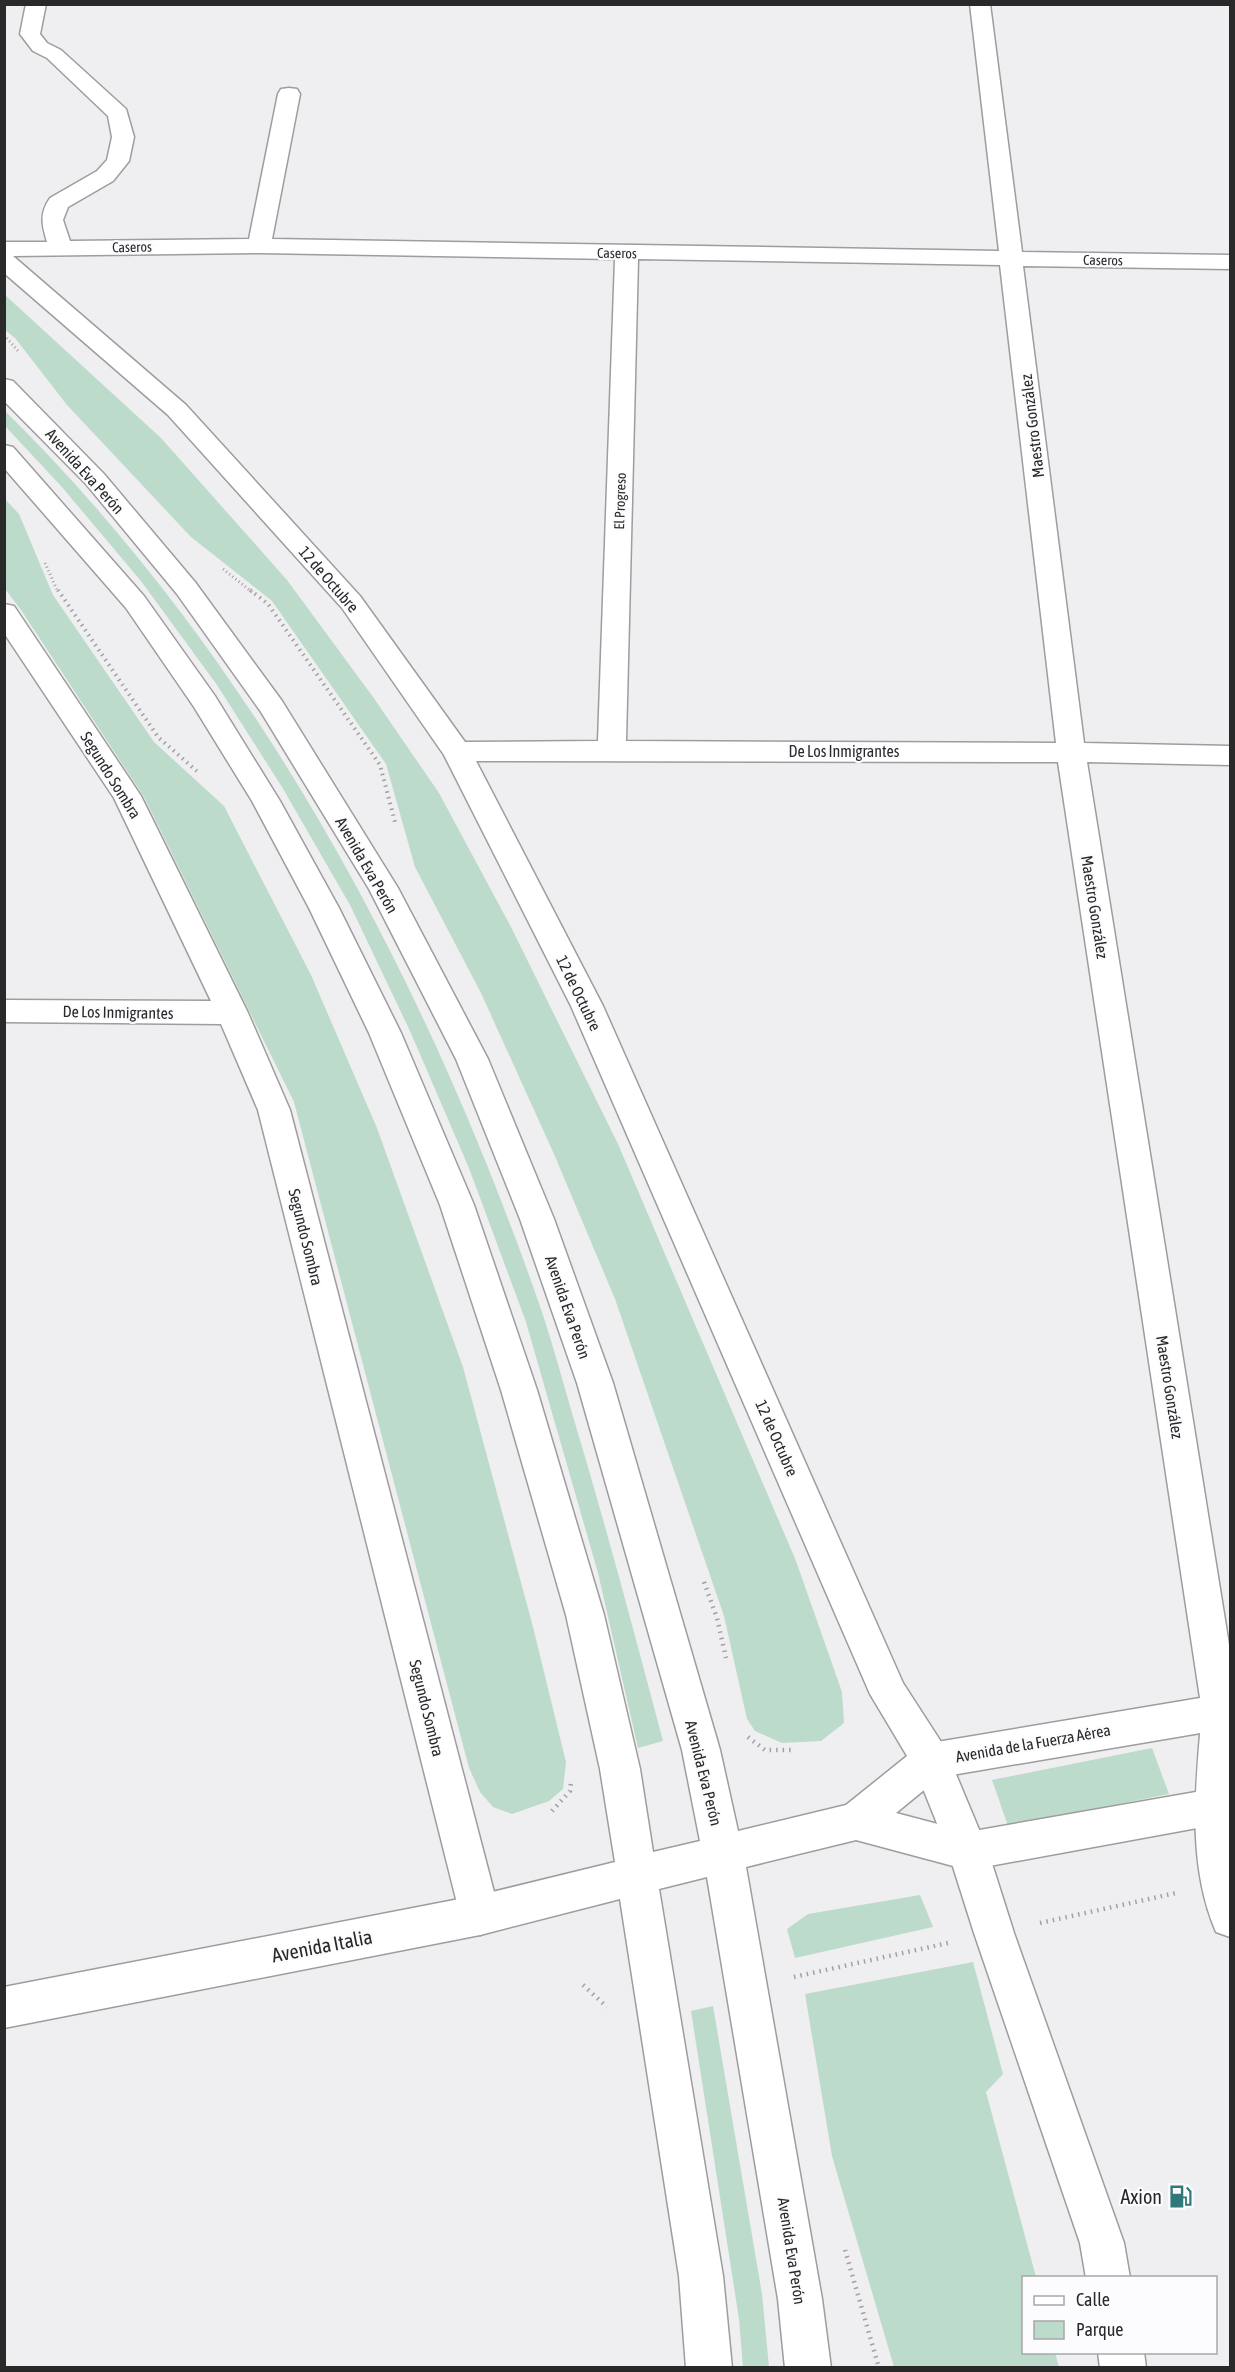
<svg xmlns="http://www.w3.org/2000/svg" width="1235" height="2372" viewBox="0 0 1235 2372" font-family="'Asap Condensed',sans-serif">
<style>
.green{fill:#bddbcb}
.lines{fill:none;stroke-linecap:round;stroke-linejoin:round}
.minor-casing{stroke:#9d9d9f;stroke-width:3}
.major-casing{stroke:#9d9d9f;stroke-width:3}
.path-far2{stroke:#a1a0a2;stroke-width:3;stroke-dasharray:1 3;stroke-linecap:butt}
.path-far1{stroke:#a1a0a2;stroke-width:4;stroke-dasharray:1.5 4.5;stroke-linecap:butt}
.path{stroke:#a1a0a2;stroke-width:4.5;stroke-dasharray:1.5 5;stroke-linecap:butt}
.minor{fill:#fff;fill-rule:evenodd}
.major{fill:#fff;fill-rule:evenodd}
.labels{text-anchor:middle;stroke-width:4.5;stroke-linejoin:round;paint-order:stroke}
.far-street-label{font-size:14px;fill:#29292a;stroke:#fcfbfe}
.street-label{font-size:16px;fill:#29292a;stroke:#fcfbfe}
.near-street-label{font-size:20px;fill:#29292a;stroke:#fcfbfe}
.near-poi-label{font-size:20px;fill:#29292a;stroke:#fcfbfe;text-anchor:end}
</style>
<rect width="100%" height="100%" fill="#efeef0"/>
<g class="green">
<polygon points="4,294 161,438 287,580 373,697 439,793 511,927 618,1144 796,1561 842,1692 844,1723 821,1741 782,1743 755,1731 747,1719 724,1616 615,1299 554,1154 481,993 415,867 386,764 272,601 191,537 67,405 15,338 5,330"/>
<path d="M4,410c252,248 423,570 538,902 11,33 20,67 30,101 33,109 62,219 91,328l-25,7 -40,-175 -72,-251 -57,-154 -59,-137 -60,-126 -68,-118 -65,-102 -76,-104 -80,-95 -56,-60z"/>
<polygon points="4,498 19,514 53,595 154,742 224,806 311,975 377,1128 463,1367 533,1627 566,1762 563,1789 549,1801 512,1814 493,1807 480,1792 469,1768 294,1102 144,797 21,610 5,589"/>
<polygon points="1152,1748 1169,1794 1008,1826 992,1780"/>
<polygon points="920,1895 933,1927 795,1958 787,1929 808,1914"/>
<polygon points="973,1962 1003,2074 986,2092 1036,2277 1024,2278 1024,2352 1055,2353 1059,2367 894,2367 832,2156 805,1994"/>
<polygon points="713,2006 762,2294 769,2367 743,2367 739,2319 691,2011"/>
</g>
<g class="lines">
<defs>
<g id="minor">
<path d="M26,4h20l-6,30 7,9 14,7 65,59 8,28 -5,24 -16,20 -45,26 -5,13 7,21 179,-2 29,-145 3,-5 8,-1 8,1 3,5 -28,145 727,12 -29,-247h20l32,248 208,3v14l-207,-3 61,477 146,3v19l-143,-3 143,889v286l-14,-5c-30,-70 -20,-148 -14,-221l-144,-949 -582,-1 127,245 300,677 42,65 43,103 26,82 110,310 6,35h-44l-6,-35 -106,-310 -26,-82 -32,-80 -46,-77 -299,-688 -127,-251 -102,-147 -174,-193 -164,-142v-31h43c-5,-17 -8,-28 3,-44l47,-27 10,-11 5,-23 -4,-21 -61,-58 -14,-7 -13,-17zM259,253l356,6 -17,482 -133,1 -105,-146 -174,-191 -173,-149zM638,259l362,6 56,478 -430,-2z"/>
<polygon points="4,604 14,606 141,796 248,1013 290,1110 500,1915 494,1929 480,1935 466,1929 460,1915 258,1110 221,1024 4,1022 4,1000 211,1001 114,798 4,633"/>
<polygon points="1098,2352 1144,2352 1146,2368 1100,2368"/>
</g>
<polygon id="major" points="4,379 13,381 104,474 195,582 282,701 398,888 488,1059 554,1219 613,1383 720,1750 738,1831 846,1805 917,1748 931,1743 1230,1693 1230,1728 940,1777 896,1813 968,1832 1230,1786 1230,1822 968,1870 856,1840 746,1867 822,2299 831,2368 785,2368 778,2299 707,1877 659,1889 723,2276 732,2368 686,2368 679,2276 620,1899 480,1935 4,2028 4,1987 480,1895 615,1862 600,1769 566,1615 501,1390 440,1205 369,1033 309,908 252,801 194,707 126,608 4,468 4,445 13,447 144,596 215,696 280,801 339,908 401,1033 474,1205 537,1390 604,1615 640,1769 653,1852 700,1841 682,1750 577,1383 520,1219 456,1059 369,889 261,712 177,594 86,484 4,401"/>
</defs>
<use href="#minor" class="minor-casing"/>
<use href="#major" class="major-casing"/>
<g class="path-far2">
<polyline points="4,335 19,352"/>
<polyline points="45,563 58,592"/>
<polyline points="223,569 252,592"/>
</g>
<g class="path-far1">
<polyline points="58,590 158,737 199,773"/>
<polyline points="250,590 268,604 380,765 396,826"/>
</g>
<g class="path">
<polyline points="704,1582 717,1618 726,1658"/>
<polyline points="748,1737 765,1750 791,1750"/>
<polyline points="552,1811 570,1791 571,1782"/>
<polyline points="1040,1923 1176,1893"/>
<polyline points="794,1977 948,1943"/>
<polyline points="583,1985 607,2007"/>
<polyline points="845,2250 879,2368"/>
</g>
<use href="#minor" class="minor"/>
<use href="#major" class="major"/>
</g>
<defs>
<symbol id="fuel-bare" viewBox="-9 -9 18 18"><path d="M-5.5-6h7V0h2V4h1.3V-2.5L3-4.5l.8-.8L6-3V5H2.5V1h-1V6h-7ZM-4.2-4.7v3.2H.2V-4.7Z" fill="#307978" stroke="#fcfbfe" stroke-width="2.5" paint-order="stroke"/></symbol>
</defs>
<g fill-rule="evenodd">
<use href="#fuel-bare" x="1164" y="2180" width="33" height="33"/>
</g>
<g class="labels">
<g class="far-street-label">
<text transform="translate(132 247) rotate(-1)" y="5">Caseros</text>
<text transform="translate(617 253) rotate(1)" y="5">Caseros</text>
<text transform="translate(1103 260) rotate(1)" y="5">Caseros</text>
<text transform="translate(620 501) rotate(-88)" y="5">El Progreso</text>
</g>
<g class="street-label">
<text transform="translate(1032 426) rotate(-97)" y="6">Maestro González</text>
<text transform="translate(85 471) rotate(48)" y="6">Avenida Eva Perón</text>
<text transform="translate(329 579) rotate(49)" y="6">12 de Octubre</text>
<text x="844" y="757">De Los Inmigrantes</text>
<text transform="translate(111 775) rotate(58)" y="6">Segundo Sombra</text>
<text transform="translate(367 865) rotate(60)" y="6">Avenida Eva Perón</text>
<text transform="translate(1095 907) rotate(81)" y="6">Maestro González</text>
<text transform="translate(579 993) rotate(64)" y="6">12 de Octubre</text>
<text transform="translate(118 1012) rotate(1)" y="6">De Los Inmigrantes</text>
<text transform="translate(306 1237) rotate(76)" y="6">Segundo Sombra</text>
<text transform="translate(568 1307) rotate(71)" y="6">Avenida Eva Perón</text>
<text transform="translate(1170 1387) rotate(81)" y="6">Maestro González</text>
<text transform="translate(777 1438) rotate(66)" y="6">12 de Octubre</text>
<text transform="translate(427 1708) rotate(76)" y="6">Segundo Sombra</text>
<text transform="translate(1033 1743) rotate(-10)" y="6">Avenida de la Fuerza Aérea</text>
<text transform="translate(704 1773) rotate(76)" y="6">Avenida Eva Perón</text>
<text transform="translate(792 2251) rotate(81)" y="6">Avenida Eva Perón</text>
</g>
<g class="near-street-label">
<text transform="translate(322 1946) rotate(-11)" y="7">Avenida Italia</text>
</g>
<g class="near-poi-label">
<text x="1162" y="2204">Axion</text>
</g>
</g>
<rect width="1235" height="2372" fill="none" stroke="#29292a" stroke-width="12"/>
<rect x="1022" y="2276" width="195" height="78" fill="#fcfbfe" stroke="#a8a7a9" stroke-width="1.5"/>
<rect x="1034" y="2296" width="30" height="9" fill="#ffffff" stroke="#a8a7a9" stroke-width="1.5"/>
<text x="1076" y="2306" font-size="18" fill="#29292a">Calle</text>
<rect x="1034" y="2321" width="30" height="18" fill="#bddbcb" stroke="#a8a7a9" stroke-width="1.5"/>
<text x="1076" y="2336" font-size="18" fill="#29292a">Parque</text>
</svg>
